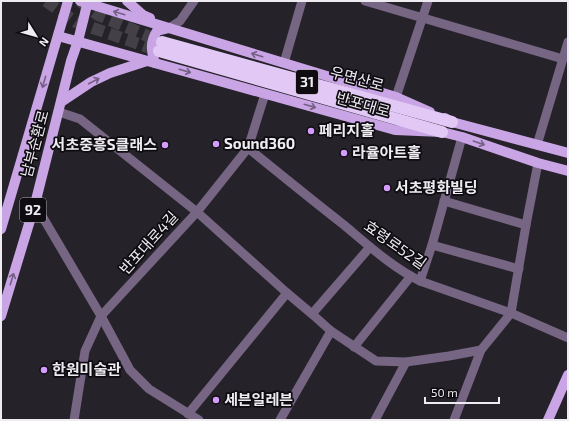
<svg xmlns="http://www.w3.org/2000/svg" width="569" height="421" viewBox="0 0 569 421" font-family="'Exo 2','Noto Sans KR',sans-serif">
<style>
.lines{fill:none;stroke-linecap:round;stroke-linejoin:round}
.highway-tunnel{stroke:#444048;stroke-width:12;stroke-dasharray:12 6;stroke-linecap:butt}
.minor{stroke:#766583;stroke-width:9}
.major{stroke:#c9a5e5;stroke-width:10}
.highway{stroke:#e1c8f5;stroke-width:12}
.oneway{stroke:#756085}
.poi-dot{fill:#d49cfc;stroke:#0e0c10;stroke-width:1.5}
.labels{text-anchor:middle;stroke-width:3.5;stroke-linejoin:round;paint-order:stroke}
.shield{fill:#0e0c10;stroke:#aba8ae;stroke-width:1}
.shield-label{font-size:14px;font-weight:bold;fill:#eeebf1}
.street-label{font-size:15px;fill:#eeebf1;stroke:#0e0c10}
.poi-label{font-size:15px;font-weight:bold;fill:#eeebf1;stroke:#0e0c10;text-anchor:start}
</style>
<rect width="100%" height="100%" fill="#26222a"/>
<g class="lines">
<g class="highway-tunnel">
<polyline points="46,1 76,22 159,51"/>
<polyline points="80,1 98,15 162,42"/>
</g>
<g class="minor">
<polyline points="365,1 563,59"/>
<polyline points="169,28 180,21 194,1"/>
<polyline points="284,63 302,1"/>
<polyline points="396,97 428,1"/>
<polyline points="59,112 80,119 197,212 287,293 312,314 331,331 376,361 406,362 449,356 481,350"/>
<polyline points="537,145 568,42"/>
<path d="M248,148c32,26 64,52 96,77 24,20 48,42 76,56l91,32 57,25"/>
<polyline points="444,201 526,225"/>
<polyline points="35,204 101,316 130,370 149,389 199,420"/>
<polyline points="432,245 519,269"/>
<polyline points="420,281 432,245 462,137"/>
<polyline points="312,314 370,247"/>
<polyline points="354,347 411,276"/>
<polyline points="188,414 287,293"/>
<polyline points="74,420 85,351 101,316 197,212 248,148 265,94"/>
<polyline points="280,420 331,331"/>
<polyline points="375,420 406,362"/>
<polyline points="454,420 481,350 511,313 526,225 538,163"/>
</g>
<g class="major">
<polyline points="80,1 396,97 430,112"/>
<polyline points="127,1 143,15 150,18"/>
<polyline points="58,36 395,130 442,132 462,137 538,163 568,171"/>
<path d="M155,63c-4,-12 -5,-21 2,-32l12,-3"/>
<polyline points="61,102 91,82 110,73 147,61"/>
<polyline points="445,118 452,122 568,153"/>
<polyline points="1,229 68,1"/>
<polyline points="1,316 35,204 71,61 78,41 88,1"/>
<polyline points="548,420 568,375"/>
</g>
<g class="highway">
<polyline points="162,42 452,122"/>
<polyline points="159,51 442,132"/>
</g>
</g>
<defs><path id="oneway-shaft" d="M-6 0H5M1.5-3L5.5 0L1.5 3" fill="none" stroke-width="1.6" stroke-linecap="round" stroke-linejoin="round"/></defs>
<g class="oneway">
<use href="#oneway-shaft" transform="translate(119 13) rotate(-163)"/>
<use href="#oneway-shaft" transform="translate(257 55) rotate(-163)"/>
<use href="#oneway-shaft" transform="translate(185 71) rotate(16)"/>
<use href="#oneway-shaft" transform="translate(94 81) rotate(-28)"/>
<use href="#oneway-shaft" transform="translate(44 82) rotate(106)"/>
<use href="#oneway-shaft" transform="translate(310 106) rotate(16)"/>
<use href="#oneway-shaft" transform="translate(479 143) rotate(19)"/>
<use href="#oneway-shaft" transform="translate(12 279) rotate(-73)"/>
</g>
<g class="poi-dot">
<circle cx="311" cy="131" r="4"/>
<circle cx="216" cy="144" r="4"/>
<circle cx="165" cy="145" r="4"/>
<circle cx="344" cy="153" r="4"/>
<circle cx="387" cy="188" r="4"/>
<circle cx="44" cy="370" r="4"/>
<circle cx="216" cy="400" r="4"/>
</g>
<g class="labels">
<g class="shield">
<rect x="296" y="70" width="22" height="24" rx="3"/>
<rect x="20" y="198" width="26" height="24" rx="3"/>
</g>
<g class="shield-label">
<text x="307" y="87">31</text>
<text x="33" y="215">92</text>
</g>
<g class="street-label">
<text transform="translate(357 79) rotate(15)" y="5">우면산로</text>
<text transform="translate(363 105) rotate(16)" y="5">반포대로</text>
<text transform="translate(35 144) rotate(-75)" y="5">남부순환로</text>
<text transform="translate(149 243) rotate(-48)" y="5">반포대로4길</text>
<text transform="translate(395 245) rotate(35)" y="5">효령로52길</text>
</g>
<g class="poi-label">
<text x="319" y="136">페리지홀</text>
<text x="224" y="149">Sound360</text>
<text x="157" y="150" text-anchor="end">서초중흥S클래스</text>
<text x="352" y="158">라율아트홀</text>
<text x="395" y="193">서초평화빌딩</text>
<text x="52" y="375">한원미술관</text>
<text x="224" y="405">세븐일레븐</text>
</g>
</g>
<rect width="569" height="421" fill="none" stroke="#eeebf1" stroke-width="4"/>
<g transform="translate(36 36) rotate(127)" stroke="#0e0c10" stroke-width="3" paint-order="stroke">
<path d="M0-3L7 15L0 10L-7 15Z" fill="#eeebf1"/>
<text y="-6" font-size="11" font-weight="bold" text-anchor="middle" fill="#eeebf1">N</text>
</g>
<path d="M425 397v6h74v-6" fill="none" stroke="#eeebf1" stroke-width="2"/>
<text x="431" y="397" font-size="12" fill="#eeebf1" stroke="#0e0c10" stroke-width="3" paint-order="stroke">50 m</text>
</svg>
